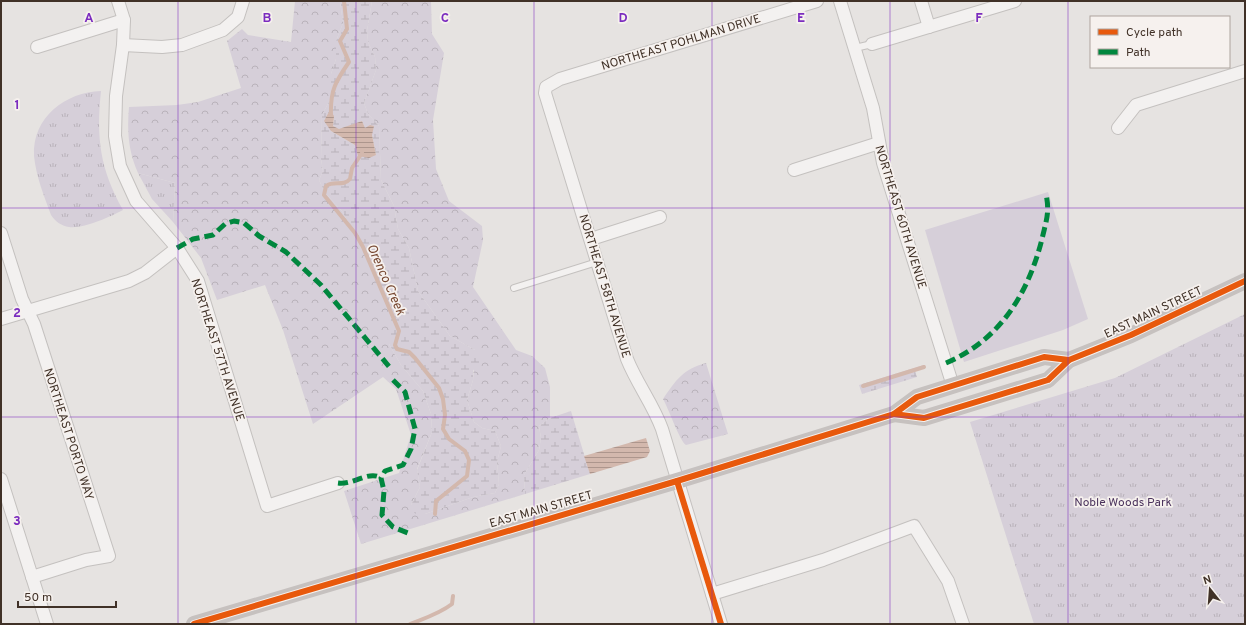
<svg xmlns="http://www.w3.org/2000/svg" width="1246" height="625" viewBox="0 0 1246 625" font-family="Overpass,sans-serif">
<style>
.grass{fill:#d6cfd9}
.forest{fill:url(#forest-crowns)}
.wetland{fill:url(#wetland-marsh);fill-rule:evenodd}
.park{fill:url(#park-tufts)}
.water{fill:url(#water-rules)}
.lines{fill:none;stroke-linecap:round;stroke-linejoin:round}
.stream{stroke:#d3b8ad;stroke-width:4}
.service-casing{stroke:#c4c1bf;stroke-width:8}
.minor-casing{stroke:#c4c1bf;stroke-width:14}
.service{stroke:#f3f1f0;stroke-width:6}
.minor{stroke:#f3f1f0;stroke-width:12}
.secondary{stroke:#c6c1bf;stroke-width:16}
.quiet{stroke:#00873e;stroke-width:5;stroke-dasharray:10 5;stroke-linecap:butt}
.cycleway-casing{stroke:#f6f1ee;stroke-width:8}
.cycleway{stroke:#e8590c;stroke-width:6}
.grid{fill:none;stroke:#7b2cbf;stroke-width:1;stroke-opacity:0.55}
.labels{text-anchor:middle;stroke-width:3.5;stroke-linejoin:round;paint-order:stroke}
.street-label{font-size:12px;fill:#403127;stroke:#f6f1ee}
.park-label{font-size:12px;fill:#4b335d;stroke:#f6f1ee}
.water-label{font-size:13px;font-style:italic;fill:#76462f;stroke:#f6f1ee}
.grid-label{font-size:13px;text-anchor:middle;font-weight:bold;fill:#7b2cbf;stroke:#f6f1ee;stroke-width:3.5;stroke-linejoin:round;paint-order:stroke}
</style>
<defs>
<pattern id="forest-crowns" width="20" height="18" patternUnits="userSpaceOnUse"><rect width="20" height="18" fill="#d6cfd9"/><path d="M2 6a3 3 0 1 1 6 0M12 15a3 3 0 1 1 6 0" fill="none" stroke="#b9b2ba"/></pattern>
<pattern id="wetland-marsh" width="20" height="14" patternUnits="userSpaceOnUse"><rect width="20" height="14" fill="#d6cfd9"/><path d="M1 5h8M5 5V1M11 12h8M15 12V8" fill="none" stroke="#b9b2ba"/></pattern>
<pattern id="park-tufts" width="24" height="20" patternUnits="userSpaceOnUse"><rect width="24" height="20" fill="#d6cfd9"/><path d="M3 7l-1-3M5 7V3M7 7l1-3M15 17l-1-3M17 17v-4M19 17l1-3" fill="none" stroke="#b9b2ba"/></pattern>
<pattern id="water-rules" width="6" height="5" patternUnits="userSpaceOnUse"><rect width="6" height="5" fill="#d3b8ad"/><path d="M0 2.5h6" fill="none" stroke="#ad968d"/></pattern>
</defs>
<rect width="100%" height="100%" fill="#e6e3e1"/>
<polygon class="grass" points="1048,192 1088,319 1063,330 964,362 925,230"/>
<g class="forest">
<path d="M295,1h45l3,22 -7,18v18l-5,15v24l-9,17 -1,44 2,12 -4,9 6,13 17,18 22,41 17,40 8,12v40l12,21 22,26 8,23 1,18 -15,37 3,18 -9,18 14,9 48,-17 22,-4 4,-9 -2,-22 4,-16 -6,-15 -13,-3 -8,-6 -7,-22 6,-20 2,-30 -25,-14 -32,-45 -9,-43 -11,-19 -4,-23 -13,-26 -2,-54 -11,-12 -4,-11 12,-33 -1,-13 -7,-15 -1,-11 5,-30h59l1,33 12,19 -11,67 3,49 13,32 33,25 1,14 -10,47 43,63 16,6 13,12 5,19v31l-11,8 2,12 -2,12 -15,25 1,19 -164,50 -17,-53 55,-18 12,-38 -15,-46 -13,-12 -70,47 -30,-94 -18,-45 -48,15 -16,-42 -28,-36 2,-39 -37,-10c-10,-22 -11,-43 -9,-66l48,-2 21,-3 43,-14 -14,-47 15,-12 6,6 43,7z"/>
<path d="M706,363l22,71 -42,11c-6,-3 -18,-38 -23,-46 13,-19 20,-30 43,-36z"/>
</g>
<g class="wetland">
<path d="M340,1h32l-5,30 1,11 7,15 1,13 -12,33 4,11 11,12 2,54 13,26 4,23 11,19 9,43 32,45 25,14 7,8 -1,10 -8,2v10l-6,20 7,22 8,6 13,3 6,15 -4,16 2,22 -4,9 -22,4 -48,17 -8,1 -5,-4 -1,-6 9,-18 -3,-17 15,-38 -1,-18 -8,-23 -22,-26 -12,-21v-40l-8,-12 -17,-40 -22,-41 -17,-18 -6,-13 4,-9 -2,-12 1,-44 9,-17v-24l5,-15v-18l7,-18zM334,116l-1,10 6,4 23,-9 3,8 7,6 4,20 -19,-2 -2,-8 -24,-14z"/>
<polygon points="924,365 925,368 915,371 917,377 862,394 859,385"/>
<polygon points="571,411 590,474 525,494 524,475 539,450 541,438 539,426 550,418"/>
</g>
<g class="park">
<path d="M101,91c-5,47 -1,78 22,119 -13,7 -40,19 -54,17 -8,-1 -14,-6 -18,-12 -7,-19 -15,-39 -17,-59 -2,-39 32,-64 67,-65z"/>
<polygon points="138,173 175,183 173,222 152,199"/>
<polygon points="1245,314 1245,624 1034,624 970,422 1115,378"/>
</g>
<g class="water">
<polygon points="330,110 334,116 333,126 339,129 362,121 365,128 370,125 374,126 372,135 376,155 369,158 358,156 355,145 331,131 324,121"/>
<polygon points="646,438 650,451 647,457 590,474 584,456"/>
</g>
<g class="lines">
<g class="stream">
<path d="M331,115c-1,-25 5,-34 18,-53l-9,-21 7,-12 -3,-28"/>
<path d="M362,153l-10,15 -2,11c-7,8 -16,1 -24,7l-2,9 31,38 8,14 36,84 -4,14 2,4 12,3 6,6 24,30 4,11 2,16 -2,14 6,10 16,12 4,9 -2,16 -31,25 -1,13"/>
<polyline points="863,386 924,367"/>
<path d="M410,624c15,-6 29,-10 42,-20l1,-8"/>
</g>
<defs>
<g id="service">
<polyline points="855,48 872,44"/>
<polyline points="514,288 597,262"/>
</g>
<g id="minor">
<polyline points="118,1 124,20 123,45 116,96 115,136 120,166 136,201 177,248 198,281 267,506 338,483"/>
<polyline points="840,1 873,108 883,163 953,386"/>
<polyline points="921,1 929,27"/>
<polyline points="872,44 1015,1"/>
<polyline points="123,45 162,47 182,45 223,30 238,17 243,1"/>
<polyline points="37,47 124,20"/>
<polyline points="1118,128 1136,105 1245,71"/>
<polyline points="794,170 879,143"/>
<polyline points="1,233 22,299 34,324 109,556 86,560 32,577"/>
<polyline points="591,239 660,217"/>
<polyline points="1,319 129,281 145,273 177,248"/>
<polyline points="1,479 47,624"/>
<polyline points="712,594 823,560 914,526 948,581 963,624"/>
<path d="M721,624l-59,-195c-9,-25 -25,-45 -35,-70l-82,-266 1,-6 14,-8 257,-78"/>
</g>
</defs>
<use href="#service" class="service-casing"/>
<use href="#minor" class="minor-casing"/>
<use href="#service" class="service"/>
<use href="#minor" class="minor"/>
<g class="secondary">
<polyline points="894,414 924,418 1048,380 1069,360 1131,335 1245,281"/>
<polyline points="194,624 677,481 894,414 917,397 1044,357 1069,360"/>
</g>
<g class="quiet">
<polyline points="177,248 193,239 213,235 225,224 234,221 244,223 259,236 286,252 321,285 392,370"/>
<path d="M946,363c54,-23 82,-69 96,-124 4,-18 8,-26 4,-45"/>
<polyline points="393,380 405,392 415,429 411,449 403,465 385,471 381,478 384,491 382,515 393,527 408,533"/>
<path d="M338,483c16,2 31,-13 43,-5"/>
</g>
<defs>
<g id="cycleway">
<polyline points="894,414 924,418 1048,380 1069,360 1131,335 1245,281"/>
<polyline points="677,481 721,624"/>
<polyline points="194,624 677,481 894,414 917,397 1044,357 1069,360"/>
</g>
</defs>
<use href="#cycleway" class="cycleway-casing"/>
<use href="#cycleway" class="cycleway"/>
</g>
<path class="grid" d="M178,1v623M356,1v623M534,1v623M712,1v623M890,1v623M1068,1v623M1,208h1244M1,417h1244"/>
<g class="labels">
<g class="street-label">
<text transform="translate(681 42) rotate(-17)" y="4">NORTHEAST POHLMAN DRIVE</text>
<text transform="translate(901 217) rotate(73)" y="4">NORTHEAST 60TH AVENUE</text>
<text transform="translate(605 286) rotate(73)" y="4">NORTHEAST 58TH AVENUE</text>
<text transform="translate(1153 312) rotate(-25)" y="4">EAST MAIN STREET</text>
<text transform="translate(218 350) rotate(72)" y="4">NORTHEAST 57TH AVENUE</text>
<text transform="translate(69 434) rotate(72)" y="4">NORTHEAST PORTO WAY</text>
<text transform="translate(541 509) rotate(-16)" y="4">EAST MAIN STREET</text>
</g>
<g class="park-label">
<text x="1123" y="506">Noble Woods Park</text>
</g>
<g class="water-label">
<text transform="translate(387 279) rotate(66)" y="5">Orenco Creek</text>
</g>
</g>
<g class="grid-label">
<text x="89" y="22">A</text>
<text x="267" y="22">B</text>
<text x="445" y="22">C</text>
<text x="623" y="22">D</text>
<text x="801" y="22">E</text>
<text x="979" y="22">F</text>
<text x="17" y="109">1</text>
<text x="17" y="317">2</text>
<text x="17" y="525">3</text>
</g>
<rect width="1246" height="625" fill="none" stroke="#403127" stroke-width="4"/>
<rect x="1090" y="16" width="140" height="52" fill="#f6f1ee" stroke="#ada49e"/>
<rect x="1098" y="29" width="20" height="6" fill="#e8590c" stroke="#ada49e"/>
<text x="1126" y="36" font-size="12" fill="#403127">Cycle path</text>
<rect x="1098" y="49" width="20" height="6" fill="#00873e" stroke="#ada49e"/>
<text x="1126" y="56" font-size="12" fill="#403127">Path</text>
<g transform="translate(1210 589) rotate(343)" stroke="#f6f1ee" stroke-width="3" paint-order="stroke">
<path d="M0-3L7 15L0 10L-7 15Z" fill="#403127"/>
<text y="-6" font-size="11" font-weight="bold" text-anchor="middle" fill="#403127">N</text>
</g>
<path d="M18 601v6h98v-6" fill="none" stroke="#403127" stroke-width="2"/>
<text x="24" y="601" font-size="12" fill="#403127" stroke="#f6f1ee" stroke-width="3" paint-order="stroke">50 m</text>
</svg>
